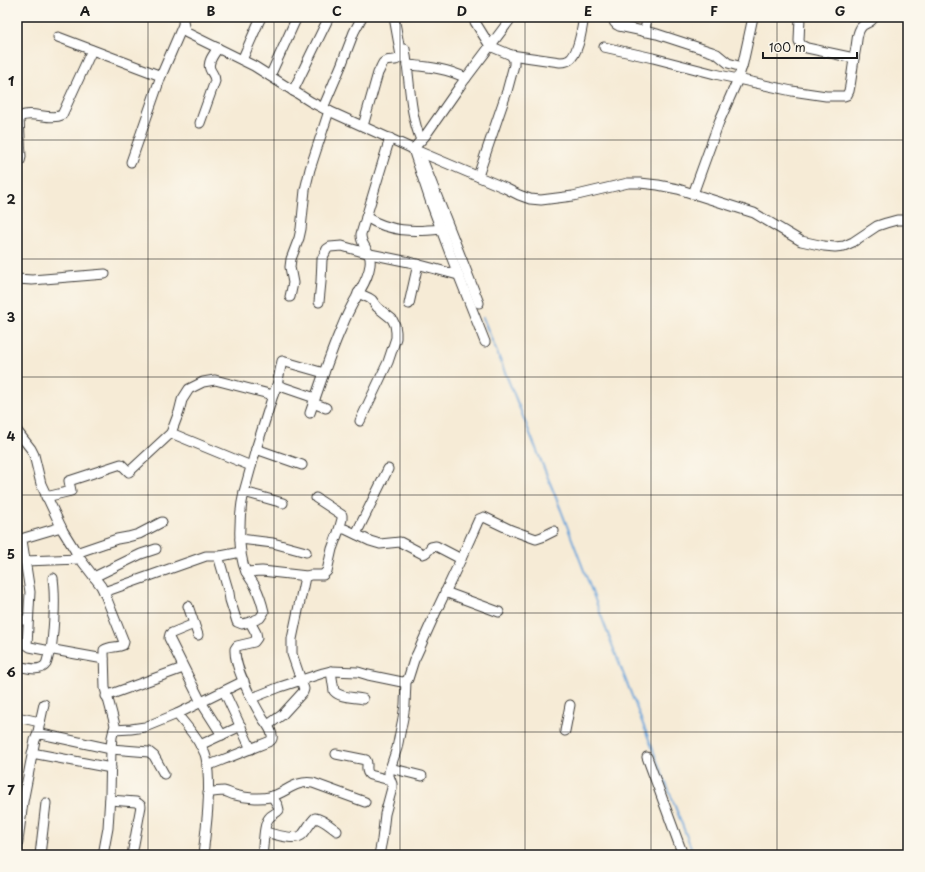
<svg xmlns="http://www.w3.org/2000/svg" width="925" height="872" viewBox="0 0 925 872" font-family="'Playpen Sans',sans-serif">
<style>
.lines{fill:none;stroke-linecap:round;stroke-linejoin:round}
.stream{stroke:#69a3d9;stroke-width:2}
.minor-casing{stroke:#3d3b38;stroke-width:11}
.minor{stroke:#fff;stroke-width:9}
.grid{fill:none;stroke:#1c1c1c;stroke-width:1;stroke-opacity:0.55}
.neatline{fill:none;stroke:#1c1c1c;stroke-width:1.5}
.grid-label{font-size:13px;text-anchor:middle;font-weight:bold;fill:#1c1c1c}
</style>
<rect width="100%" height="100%" fill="#fbf7ec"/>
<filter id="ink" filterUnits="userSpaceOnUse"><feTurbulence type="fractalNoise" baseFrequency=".025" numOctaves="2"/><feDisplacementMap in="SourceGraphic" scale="8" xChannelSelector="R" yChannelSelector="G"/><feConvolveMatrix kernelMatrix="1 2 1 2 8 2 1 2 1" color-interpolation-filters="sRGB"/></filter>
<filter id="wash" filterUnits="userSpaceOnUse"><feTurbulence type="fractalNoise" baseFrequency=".012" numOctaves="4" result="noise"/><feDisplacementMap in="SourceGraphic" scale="16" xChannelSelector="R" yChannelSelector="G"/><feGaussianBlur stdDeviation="0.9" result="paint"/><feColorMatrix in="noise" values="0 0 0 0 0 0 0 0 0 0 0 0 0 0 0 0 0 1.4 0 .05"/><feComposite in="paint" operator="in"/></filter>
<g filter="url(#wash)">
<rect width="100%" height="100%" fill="#f6ebd6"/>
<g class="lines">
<polyline class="stream" points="483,318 561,510 616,655 694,855"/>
</g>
</g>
<g filter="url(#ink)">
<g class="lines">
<defs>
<g id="minor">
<path d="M183,17c0,6 0,11 4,16l67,33 57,36 18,9 84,38 92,39 14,7 11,4 11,1 32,-4 55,-13h12l18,2 20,4 76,24 47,28 23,5 11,1 9,-1 9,-4 24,-16 9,-3 11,-3h11"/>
<polyline points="472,17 490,46 511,55 514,60 514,65 507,91 478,176"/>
<path d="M613,17c1,5 1,7 6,9l38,8 55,18 5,2 11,9 14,4"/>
<polyline points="800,17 799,41 801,45 807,48 854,58"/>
<polyline points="645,32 647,17"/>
<polyline points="58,37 161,76"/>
<path d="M604,47l49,11 62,16 77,17 34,5h18l3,-1 2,-4c3,-14 4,-29 7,-44 1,-6 1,-13 4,-18 3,-7 10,-4 14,-12"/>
<path d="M405,49c5,30 4,63 16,91"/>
<path d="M511,55l49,7c3,0 6,0 9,-2 10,-6 13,-33 15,-43"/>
<polyline points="242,60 261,17"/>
<path d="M407,65c22,2 39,3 59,13"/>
<polyline points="270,76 297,17"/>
<polyline points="293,91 329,17"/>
<polyline points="323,108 341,66 354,32 362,17"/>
<path d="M200,123l15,-42c0,-6 -3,-7 -5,-12 -3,-7 4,-15 8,-21"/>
<path d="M363,126l15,-53c2,-3 3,-7 5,-10 6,-6 13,1 18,-7l-7,-39"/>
<polyline points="423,161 479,303"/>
<path d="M17,162l3,-1 1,-4 -2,-37 1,-3c11,-7 30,4 42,-2l30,-65"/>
<polyline points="131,162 161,76 183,25"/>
<polyline points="693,194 719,122 738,79 743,63 753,17"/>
<path d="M366,217c24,15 47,15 75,12"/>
<polyline points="17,279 32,280 105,274"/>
<polyline points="358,293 369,298 372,300 377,307 392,319 395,325 396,332 396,338 388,362 360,421"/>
<polyline points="290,297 293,283 290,267 291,259 299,238 301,229 305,190 310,169 329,111"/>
<polyline points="319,302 321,282 322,259 327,249 330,247 342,246 370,254 409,262 458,275"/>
<polyline points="409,304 418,264"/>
<polyline points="485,342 451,256 431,203 413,149 425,136 460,86 512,17"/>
<polyline points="277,385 315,398"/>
<polyline points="313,403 326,408"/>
<path d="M310,413c10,-28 19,-57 31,-84 4,-10 9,-21 15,-31 6,-12 12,-19 14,-33 2,-16 -10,-18 -9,-31l29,-96"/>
<path d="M17,431l14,18 3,6 7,29 22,47 18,29 20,26 3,6 20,50 -1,3c-6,3 -13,1 -19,5v2l1,36 10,37 -3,12 -1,12 -1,46 -2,33 -5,27"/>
<polyline points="171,433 251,466"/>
<polyline points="256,449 273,395 277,385 282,361 324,373"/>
<polyline points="244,492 256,449 302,465"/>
<polyline points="46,497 71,491 69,481 121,464 129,472 171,433 179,412 182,400 189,389 203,382 215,380 273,395"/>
<polyline points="316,498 342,515 342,519 339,530"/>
<polyline points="356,534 388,469"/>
<polyline points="240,539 273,543 306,552"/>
<polyline points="241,552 221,556 219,559 229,593 230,600 237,622 242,624 250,622"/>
<polyline points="76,553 117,539 128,537 139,534 162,522"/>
<polyline points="25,561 80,559"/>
<polyline points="246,572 262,571 307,576"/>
<polyline points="94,577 141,554 156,549"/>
<polyline points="104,592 206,556 221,556"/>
<polyline points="445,592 499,612"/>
<polyline points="188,606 198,635"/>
<polyline points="17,620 28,620"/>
<polyline points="194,624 172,633 170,634 169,638 201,702 222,735"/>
<polyline points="50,651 30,647 27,645 30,592 22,540 24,538 61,527"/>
<path d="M51,651c3,-25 5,-49 2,-73"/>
<path d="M17,666c8,1 23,7 29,-2 2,-4 2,-9 4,-13l4,-1 50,9"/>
<path d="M331,671l3,20c6,7 20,6 29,8"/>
<polyline points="224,691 251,749"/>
<polyline points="106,696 183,668"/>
<polyline points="252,698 280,687 323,673 331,671 358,672 368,675 402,682 406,681 408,679 414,660 417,654 435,614 461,559 479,519 484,517 486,518 511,530 536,539 542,537 554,531"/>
<path d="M177,714c10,13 22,25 28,40 2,6 2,12 3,18 2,28 -2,56 -5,83"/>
<polyline points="17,717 40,722"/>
<path d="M268,725l14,-10 21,-23 1,-3 -12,-35v-15l13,-62 5,-2h13l4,-4 5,-22 7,-19 1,-1h5l25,12 10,3 20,-2 23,12c4,-1 6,-4 8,-7l5,-1 25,13"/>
<polyline points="114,730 131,729 145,727 177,714 244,681"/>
<polyline points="565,731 570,705"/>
<polyline points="37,736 44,704"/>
<polyline points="200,745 241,726"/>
<polyline points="32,753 111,768"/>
<path d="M336,754l30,6c3,5 -2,11 4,15l20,5"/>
<polyline points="647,757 683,855"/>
<path d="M207,766l61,-24c3,-1 5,-3 4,-7 -1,-6 -5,-11 -9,-16 -10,-17 -29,-52 -28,-70l2,-3 17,-4 3,-4 -1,-5 -6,-11 10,-4 4,-6c-2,-9 -5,-18 -9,-26 -3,-5 -6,-9 -9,-14 -9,-20 -7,-58 -2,-80l39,11"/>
<polyline points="390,768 422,776"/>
<path d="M208,793c5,-1 11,-2 16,-2 4,1 7,3 11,4 10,3 25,4 35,2 16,-4 25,-17 43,-14l52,19"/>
<polyline points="110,800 136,802 139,804 141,806 132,855"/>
<path d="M265,832c9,2 31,10 38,2 4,-5 7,-11 12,-16 8,1 15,8 22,13"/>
<polyline points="17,849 23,802 35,740 37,736 41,734 46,735 111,749 149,752 154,756 164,774"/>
<polyline points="40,855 46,803"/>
<path d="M262,855c2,-10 1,-30 7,-37 3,-4 7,-4 10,-8l-1,-4 -6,-10"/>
<polyline points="379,855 382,840 385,814 392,788 392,784 389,776 389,772 397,748 403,718 405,705 406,681"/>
</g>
</defs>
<use href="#minor" class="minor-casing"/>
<use href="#minor" class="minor"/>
</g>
</g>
<path class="grid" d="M148,17v838M274,17v838M400,17v838M525,17v838M651,17v838M777,17v838M17,140h891M17,259h891M17,377h891M17,495h891M17,613h891M17,732h891"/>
<rect width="925" height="872" fill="none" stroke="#fbf7ec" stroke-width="44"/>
<path d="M763 52v6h94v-6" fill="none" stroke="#1c1c1c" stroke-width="2"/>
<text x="769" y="52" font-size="12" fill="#1c1c1c" stroke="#fbf7ec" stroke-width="3" paint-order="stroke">100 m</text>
<rect x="22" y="22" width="881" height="828" class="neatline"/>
<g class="grid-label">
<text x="85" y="16">A</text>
<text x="211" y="16">B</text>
<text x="337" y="16">C</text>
<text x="462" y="16">D</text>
<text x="588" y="16">E</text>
<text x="714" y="16">F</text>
<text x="840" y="16">G</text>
<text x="11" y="86">1</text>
<text x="11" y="204">2</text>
<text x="11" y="322">3</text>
<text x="11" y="441">4</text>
<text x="11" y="559">5</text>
<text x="11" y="677">6</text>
<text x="11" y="795">7</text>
</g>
</svg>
